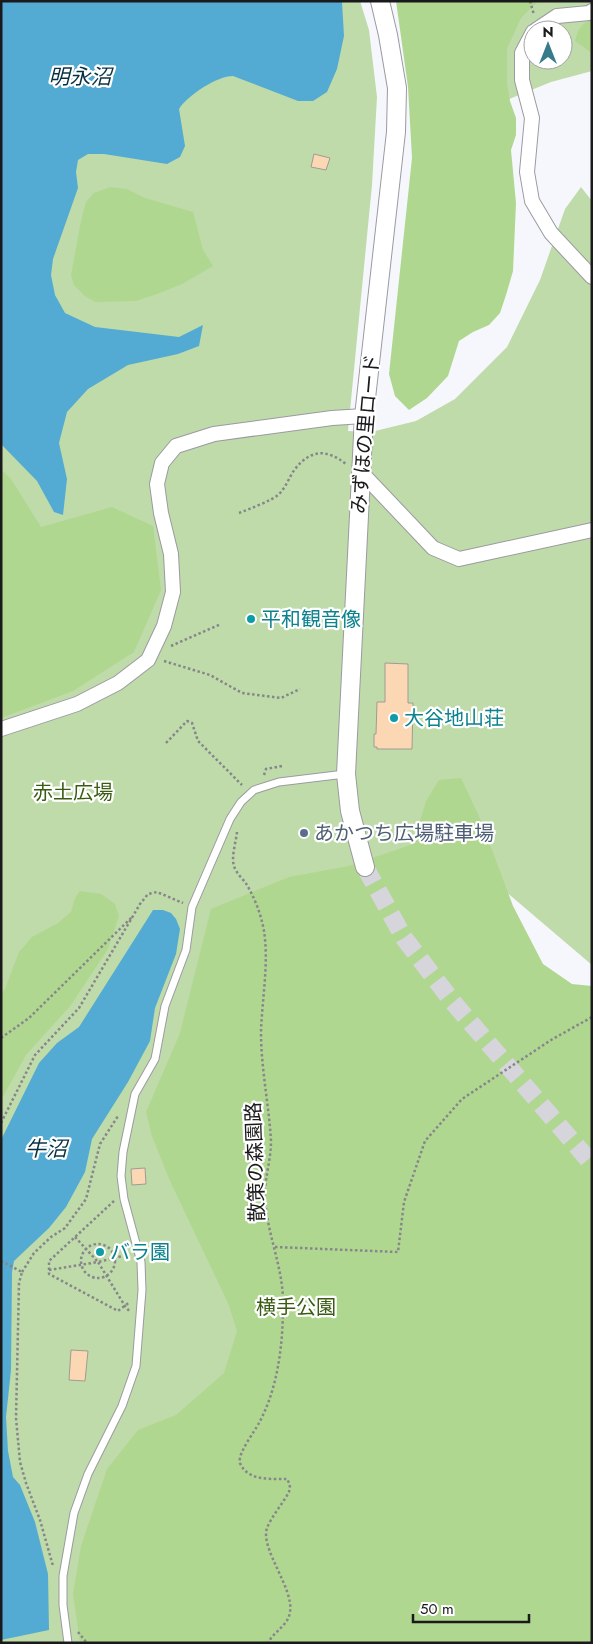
<svg xmlns="http://www.w3.org/2000/svg" width="593" height="1644" viewBox="0 0 593 1644" font-family="Jost,'Noto Sans JP',sans-serif">
<style>
.green{fill:#bfdba9;fill-rule:evenodd}
.forest{fill:#b0d790}
.water{fill:#53abd3}
.building{fill:#fbd8b3;stroke:#a19b95}
.lines{fill:none;stroke-linecap:round;stroke-linejoin:round}
.tertiary-tunnel{stroke:#d5d5db;stroke-width:18;stroke-dasharray:18 9;stroke-linecap:butt}
.service-casing{stroke:#9b9aa1;stroke-width:9}
.minor-casing{stroke:#9b9aa1;stroke-width:16}
.tertiary-casing{stroke:#9b9aa1;stroke-width:20}
.path{stroke:#86868b;stroke-width:2.5;stroke-dasharray:2.5 2.5;stroke-linecap:butt}
.service{stroke:#fff;stroke-width:7}
.minor{stroke:#fff;stroke-width:14}
.tertiary{stroke:#fff;stroke-width:18}
.culture-dot{fill:#0f9aa8;stroke:#fff;stroke-width:2}
.service-dot{fill:#5c6f8a;stroke:#fff;stroke-width:2}
.labels{text-anchor:middle;stroke-width:4.5;stroke-linejoin:round;paint-order:stroke}
.street-label{font-size:20px;fill:#1a1a1c;stroke:#fff}
.culture-label{font-size:20px;fill:#0d838f;stroke:#fff;text-anchor:start}
.park-label{font-size:20px;fill:#395b12;stroke:#fff}
.service-label{font-size:20px;fill:#4e5e75;stroke:#fff;text-anchor:start}
.water-label{font-size:21px;font-style:italic;fill:#073041;stroke:#fff}
</style>
<rect width="100%" height="100%" fill="#f6f6fd"/>
<g class="green">
<polygon points="1,1 360,1 369,30 377,97 372,185 348,431 371,432 416,421 455,399 507,347 540,280 565,209 581,187 592,201 592,965 464,856 592,1643 1,1643"/>
<path d="M429,1h163v70l-41,11 -64,26zM533,30h30v30h-30z"/>
</g>
<g class="forest">
<polygon points="396,1 538,1 521,18 507,49 507,84 510,101 516,118 516,135 511,150 516,203 513,271 506,295 500,313 489,325 473,332 459,341 448,376 427,398 409,410 395,396 389,374 412,158 408,87"/>
<path d="M592,19v34l-17,-12c3,-12 6,-17 17,-22z"/>
<polygon points="110,187 127,189 145,198 193,212 203,250 213,266 182,284 157,294 136,301 95,302 85,296 74,285 71,275 81,221 86,202 94,193"/>
<polygon points="1,469 11,479 41,527 112,507 153,526 161,590 134,652 73,691 1,718"/>
<polygon points="461,778 482,823 513,906 543,964 572,984 592,986 592,1643 80,1643 73,1594 81,1546 107,1469 138,1430 176,1415 224,1373 237,1331 228,1303 170,1181 152,1136 146,1112 180,1033 211,909 289,877 349,866 413,844 426,801 439,780"/>
<polygon points="80,891 101,894 115,904 119,916 108,949 71,1005 26,1055 1,1100 1,993 5,989 19,952 32,937 58,923 71,912 75,898"/>
</g>
<g class="water">
<path d="M1,1l341,1 2,34 -7,33 -10,23 -14,9h-15l-65,-25c-16,0 -45,19 -54,33l6,37 -5,11 -13,7 -63,-10h-16l-10,6 -2,12 2,16 -25,71 -2,16 4,20 10,18 30,14 84,10 24,-12 -4,21 -21,8 -50,11 -40,24 -21,23 -8,31 8,36 -4,36 -9,-3 -17,-31 -36,-37z"/>
<polygon points="153,910 163,910 171,913 176,919 180,929 176,954 155,1008 150,1041 128,1082 92,1139 85,1172 66,1207 49,1228 14,1261 12,1272 11,1370 6,1417 8,1451 13,1477 20,1485 35,1522 48,1574 49,1630 1,1640 1,1140 39,1063 57,1043 79,1027"/>
</g>
<g class="building">
<polygon points="314,154 330,158 326,170 311,167"/>
<polygon points="385,663 408,664 408,703 413,703 412,749 377,749 377,747 374,747 374,734 376,734 377,702 385,702"/>
<polygon points="145,1168 146,1184 132,1185 131,1169"/>
<polygon points="71,1350 88,1351 85,1381 69,1380"/>
</g>
<g class="lines">
<polyline class="tertiary-tunnel" points="365,867 404,938 452,1001 592,1164"/>
<defs>
<polyline id="service" points="68,1643 63,1605 63,1576 74,1513 88,1474 122,1406 136,1366 142,1290 141,1262 124,1199 121,1176 123,1152 135,1094 155,1059 165,1006 186,950 192,907 230,819 241,802 254,790 279,782 345,774"/>
<g id="minor">
<polyline points="536,30 557,16 589,13 592,11"/>
<polyline points="533,32 522,53 522,80 532,118 527,172 532,201 551,233 592,277"/>
<polyline points="360,471 433,548 459,559 592,530"/>
<polyline points="1,729 77,704 118,683 148,660 164,626 173,592 171,554 161,513 157,484 162,463 176,446 214,434 332,418 364,416"/>
</g>
<polyline id="tertiary" points="365,867 350,811 346,774 364,416 396,132 397,88 388,35 380,1"/>
</defs>
<use href="#service" class="service-casing"/>
<use href="#minor" class="minor-casing"/>
<use href="#tertiary" class="tertiary-casing"/>
<g class="path">
<polyline points="530,1 534,15"/>
<path d="M239,513c10,-4 32,-12 39,-18 8,-7 11,-18 17,-26 16,-20 32,-20 51,-5"/>
<polyline points="171,646 221,624"/>
<polyline points="164,661 210,675 242,693 281,698 300,689"/>
<polyline points="166,743 187,721 192,723 198,741 242,785"/>
<polyline points="264,775 266,769 282,766"/>
<path d="M237,832c-1,10 -6,25 -3,34 2,7 9,13 13,19 8,14 14,29 17,46 5,33 -2,68 -3,101 0,37 8,73 10,109 0,17 -5,33 -6,49 -1,39 19,76 18,115 0,39 -5,83 -24,118 -4,8 -22,31 -19,40 7,18 31,16 47,16l3,6 -1,7c-6,11 -17,24 -22,36 -7,21 27,60 23,84 -2,14 -16,19 -22,31"/>
<polyline points="1,1038 29,1018 132,917"/>
<polyline points="1,1123 35,1055 79,1008 140,904 148,894 157,892 183,903"/>
<polyline points="114,1201 49,1261 49,1274 118,1311 130,1302"/>
<polyline points="75,1237 98,1262 127,1255"/>
<circle cx="98" cy="1261" r="17"/>
<polyline points="275,1247 398,1252 404,1202 425,1141 462,1099 551,1040 592,1017"/>
<polyline points="1,1261 22,1272 19,1283 16,1418 20,1462 26,1483 40,1520 53,1566"/>
<polyline points="49,1270 98,1262 125,1306 130,1312"/>
<polyline points="22,1272 34,1253 51,1237 65,1228 86,1199 100,1144 118,1116"/>
<polyline points="78,1632 87,1643"/>
</g>
<use href="#service" class="service"/>
<use href="#minor" class="minor"/>
<use href="#tertiary" class="tertiary"/>
</g>
<g class="culture-dot">
<circle cx="251" cy="619" r="5"/>
<circle cx="394" cy="718" r="5"/>
<circle cx="100" cy="1252" r="5"/>
</g>
<circle class="service-dot" cx="304" cy="833" r="5"/>
<g class="labels">
<g class="street-label">
<text transform="translate(365 434) rotate(-85)" y="7">みずほの里ロード</text>
<text transform="translate(255 1162) rotate(-92)" y="7">散策の森園路</text>
</g>
<g class="culture-label">
<text x="261" y="626">平和観音像</text>
<text x="404" y="725">大谷地山荘</text>
<text x="110" y="1259">バラ園</text>
</g>
<g class="park-label">
<text x="73" y="799">赤土広場</text>
<text x="296" y="1314">横手公園</text>
</g>
<g class="service-label">
<text x="314" y="840">あかつち広場駐車場</text>
</g>
<g class="water-label">
<text x="80" y="84">明永沼</text>
<text x="46" y="1156">牛沼</text>
</g>
</g>
<rect width="593" height="1644" fill="none" stroke="#1a1a1c" stroke-width="5"/>
<g transform="translate(548 45)"><circle r="24" fill="#ffffff" stroke="#a3a3a4"/>
<path d="M0-4L9 19L0 12L-9 19Z" fill="#377c8b"/>
<text y="-8" font-size="14" font-weight="bold" text-anchor="middle" fill="#1a1a1c">N</text>
</g>
<path d="M413 1614v8h116v-8" fill="none" stroke="#1a1a1c" stroke-width="2.5"/>
<text x="420" y="1614" font-size="15" fill="#1a1a1c" stroke="#ffffff" stroke-width="4" paint-order="stroke">50 m</text>
</svg>
